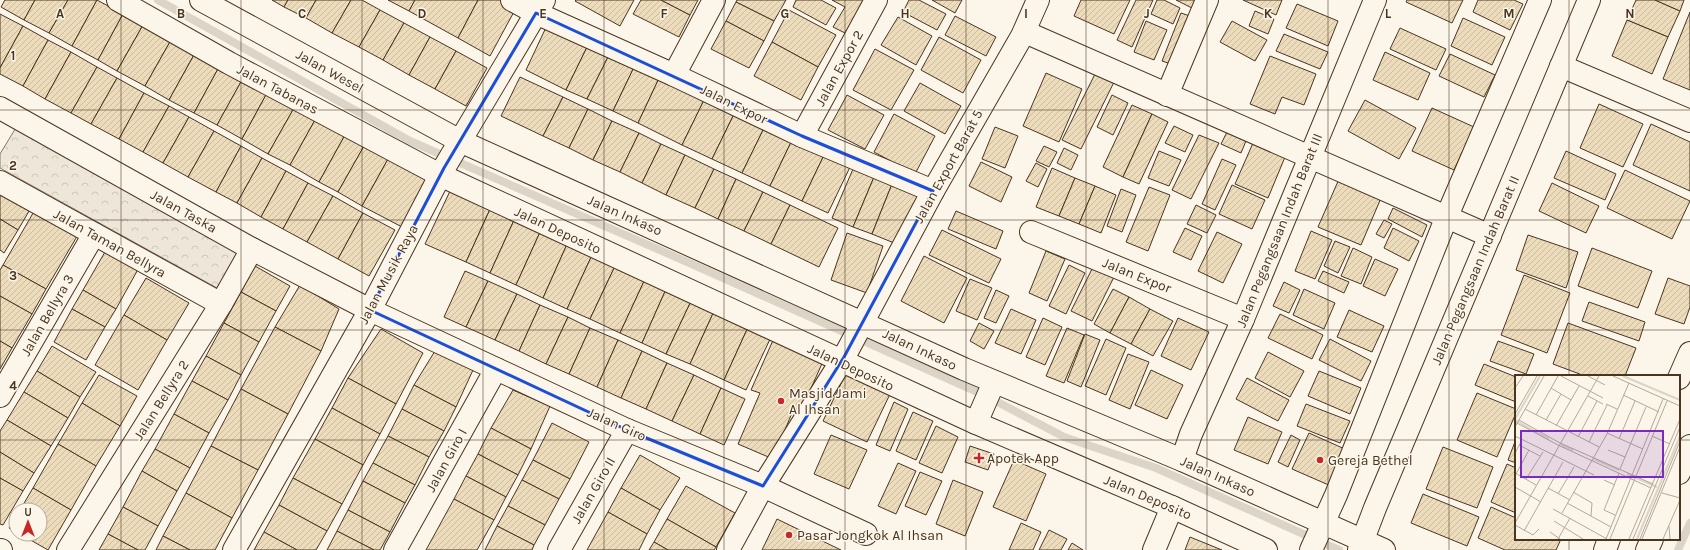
<svg xmlns="http://www.w3.org/2000/svg" width="1690" height="550" viewBox="0 0 1690 550" font-family="Karla,sans-serif">
<style>
.park{fill:url(#park-crowns);stroke:#887966}
.lines{fill:none;stroke-linecap:round;stroke-linejoin:round}
.stream{stroke:#dcd4c6;stroke-width:8}
.building{fill:url(#building-hatch);stroke:#4a3520}
.minor-casing{stroke:#4a3520;stroke-width:24}
.tertiary-casing{stroke:#4a3520;stroke-width:24}
.minor{stroke:#fbf6e9;stroke-width:22}
.tertiary{stroke:#fbf6e9;stroke-width:22}
.marked{fill:none;stroke:#1d4ed8;stroke-width:3;stroke-linejoin:round}
.grid{fill:none;stroke:#4a3520;stroke-width:1;stroke-opacity:0.55}
.poi-dot{fill:#c62828;stroke:#fbf6e9;stroke-width:1.5}
.labels{text-anchor:middle;stroke-width:3;stroke-linejoin:round;paint-order:stroke}
.street-label{font-size:14px;fill:#4a3520;stroke:#fbf6e9}
.poi-label{font-size:14px;fill:#4a3520;stroke:#fbf6e9;text-anchor:start}
.inset-river{fill:none;stroke:#dcd4c6;stroke-width:2}
.inset-road{fill:none;stroke:#b4a999;stroke-width:1}
.view{fill:#7b2cbf;fill-opacity:0.15;stroke:#7b2cbf;stroke-width:2}
.inset-edge{fill:none;stroke:#4a3520;stroke-width:2}
.grid-label{font-size:13px;text-anchor:middle;font-weight:bold;fill:#4a3520;stroke:#fbf6e9;stroke-width:3;stroke-linejoin:round;paint-order:stroke}
</style>
<defs>
<pattern id="park-crowns" width="20" height="18" patternUnits="userSpaceOnUse"><rect width="20" height="18" fill="#ede6d9"/><path d="M2 6a3 3 0 1 1 6 0M12 15a3 3 0 1 1 6 0" fill="none" stroke="#cdc6ba"/></pattern>
<pattern id="building-hatch" width="6" height="6" patternUnits="userSpaceOnUse"><rect width="6" height="6" fill="#ecdcbc"/><path d="M-1 1l2-2M0 6l6-6M5 7l2-2" fill="none" stroke="#ccbda1"/></pattern>
</defs>
<rect width="100%" height="100%" fill="#fbf6e9"/>
<polygon class="park" points="20,121 240,252 217,288 0,168 0,154"/>
<g class="lines">
<g class="stream">
<polyline points="158,0 410,141 694,265 984,395 1064,437 1156,468 1339,550"/>
<polyline points="1678,550 1690,523"/>
</g>
</g>
<g class="building">
<polygon points="5,0 35,0 24,20 1,7"/>
<polygon points="35,0 68,0 49,33 24,20"/>
<polygon points="68,0 97,0 72,46 49,33"/>
<polygon points="97,0 123,14 98,60 72,46"/>
<polygon points="272,0 288,0 284,7"/>
<polygon points="288,0 316,0 306,18 284,7"/>
<polygon points="316,0 351,0 332,33 306,18"/>
<polygon points="351,0 362,0 380,10 359,47 332,33"/>
<polygon points="388,0 415,0 409,11"/>
<polygon points="415,0 478,0 458,38 409,11"/>
<polygon points="478,0 502,0 516,8 490,56 458,38"/>
<polygon points="576,0 634,0 620,26 575,1"/>
<polygon points="641,0 661,0 690,15 679,37 633,14"/>
<polygon points="661,0 698,0 690,15"/>
<polygon points="737,0 786,0 774,21 736,2"/>
<polygon points="796,0 821,0 836,8 826,25 793,7"/>
<polygon points="832,0 863,0 867,2 849,35 833,27 845,7"/>
<polygon points="909,0 919,0 946,14 937,30 903,12"/>
<polygon points="932,0 962,0 955,13"/>
<polygon points="1081,0 1130,0 1114,34 1074,16"/>
<polygon points="1136,0 1153,0 1132,47 1117,40"/>
<polygon points="1157,0 1164,0 1180,8 1173,24 1151,14"/>
<polygon points="1176,0 1196,0 1192,8"/>
<polygon points="1243,0 1282,0 1276,15"/>
<polygon points="1407,0 1463,0 1452,23 1406,2"/>
<polygon points="1478,0 1514,0 1523,4 1510,30 1473,12"/>
<polygon points="1636,0 1655,0 1680,11 1668,37 1627,20"/>
<polygon points="1655,0 1684,0 1680,11"/>
<polygon points="736,2 774,21 764,41 726,21"/>
<polygon points="1297,4 1338,21 1328,46 1286,28"/>
<polygon points="380,10 404,23 383,60 359,47"/>
<polygon points="789,10 836,35 818,67 772,42"/>
<polygon points="1255,11 1274,19 1268,34 1249,26"/>
<polygon points="1690,12 1690,90 1663,79"/>
<polygon points="1181,13 1196,18 1177,66 1162,61"/>
<polygon points="0,14 23,26 0,68"/>
<polygon points="123,14 143,25 117,71 98,60"/>
<polygon points="955,16 996,37 986,56 945,35"/>
<polygon points="898,17 932,36 916,65 881,45"/>
<polygon points="1463,18 1505,37 1492,65 1451,46"/>
<polygon points="1627,20 1668,37 1652,74 1612,56"/>
<polygon points="549,21 590,41 566,90 526,70"/>
<polygon points="726,21 764,41 749,68 711,49"/>
<polygon points="1146,21 1167,30 1154,60 1134,52"/>
<polygon points="1232,21 1267,40 1255,61 1220,42"/>
<polygon points="404,23 430,37 409,75 383,60"/>
<polygon points="143,25 171,40 145,86 117,71"/>
<polygon points="23,26 48,40 23,86 0,74 0,68"/>
<polygon points="1400,28 1446,49 1436,70 1390,49"/>
<polygon points="1284,34 1328,52 1320,69 1276,51"/>
<polygon points="430,37 456,51 435,89 409,75"/>
<polygon points="939,37 981,60 963,93 921,70"/>
<polygon points="48,40 71,52 45,99 23,86"/>
<polygon points="171,40 195,53 169,100 145,86"/>
<polygon points="590,41 611,51 587,99 566,90"/>
<polygon points="772,42 818,67 801,100 754,76"/>
<polygon points="875,49 914,70 891,110 853,90"/>
<polygon points="456,51 487,68 466,106 435,89"/>
<polygon points="611,51 636,63 613,111 587,99"/>
<polygon points="71,52 97,67 71,113 45,99"/>
<polygon points="1385,52 1430,73 1418,100 1373,80"/>
<polygon points="195,53 219,67 194,113 169,100"/>
<polygon points="1450,54 1495,75 1484,97 1439,76"/>
<polygon points="1270,56 1316,74 1304,105 1282,97 1275,114 1250,104"/>
<polygon points="636,63 661,74 638,123 613,111"/>
<polygon points="97,67 117,78 91,124 71,113"/>
<polygon points="219,67 242,80 217,125 194,113"/>
<polygon points="1098,68 1116,78 1081,149 1062,140"/>
<polygon points="1046,73 1082,89 1059,142 1023,126"/>
<polygon points="661,74 706,96 682,145 638,123"/>
<polygon points="520,77 563,97 543,136 501,116"/>
<polygon points="117,78 144,93 119,139 91,124"/>
<polygon points="242,80 267,93 242,139 217,125"/>
<polygon points="920,83 961,106 945,134 904,111"/>
<polygon points="144,93 169,106 143,152 119,139"/>
<polygon points="267,93 294,108 268,154 242,139"/>
<polygon points="847,95 884,115 865,149 828,130"/>
<polygon points="1112,95 1128,103 1113,135 1097,127"/>
<polygon points="706,96 736,110 712,159 682,145"/>
<polygon points="563,97 588,109 569,148 543,136"/>
<polygon points="1365,100 1416,128 1399,159 1348,131"/>
<polygon points="1599,104 1643,124 1623,167 1580,148"/>
<polygon points="1132,105 1152,114 1123,177 1103,167"/>
<polygon points="169,106 189,117 163,163 143,152"/>
<polygon points="294,108 315,120 290,165 268,154"/>
<polygon points="1432,108 1474,127 1454,170 1412,151"/>
<polygon points="588,109 612,121 593,160 569,148"/>
<polygon points="736,110 766,124 742,173 712,159"/>
<polygon points="894,114 935,136 915,174 874,152"/>
<polygon points="1152,114 1168,122 1139,184 1123,177"/>
<polygon points="189,117 214,131 188,177 163,163"/>
<polygon points="315,120 345,135 319,182 290,165"/>
<polygon points="612,121 639,133 620,172 593,160"/>
<polygon points="766,124 793,138 770,186 742,173"/>
<polygon points="1651,124 1690,142 1690,191 1633,165"/>
<polygon points="1174,126 1193,135 1185,152 1165,143"/>
<polygon points="995,127 1018,136 1005,168 982,159"/>
<polygon points="1229,128 1248,136 1241,153 1221,144"/>
<polygon points="214,131 241,146 216,192 188,177"/>
<polygon points="639,133 661,144 642,183 620,172"/>
<polygon points="345,135 364,146 338,192 319,182"/>
<polygon points="1199,135 1219,143 1191,199 1172,190"/>
<polygon points="793,138 825,153 802,201 770,186"/>
<polygon points="1253,143 1285,157 1268,198 1235,184"/>
<polygon points="661,144 685,155 666,195 642,183"/>
<polygon points="241,146 262,158 237,203 216,192"/>
<polygon points="364,146 388,159 362,206 338,192"/>
<polygon points="1044,146 1057,152 1049,167 1036,161"/>
<polygon points="1064,148 1078,155 1071,170 1057,163"/>
<polygon points="1159,151 1181,160 1169,186 1148,178"/>
<polygon points="1566,151 1616,174 1605,200 1554,178"/>
<polygon points="825,153 851,165 828,213 802,201"/>
<polygon points="685,155 714,169 695,208 666,195"/>
<polygon points="262,158 286,171 261,217 237,203"/>
<polygon points="388,159 428,181 402,227 362,206"/>
<polygon points="1222,159 1236,165 1215,210 1202,204"/>
<polygon points="981,162 1012,177 1001,202 969,186"/>
<polygon points="1036,163 1047,169 1038,187 1026,181"/>
<polygon points="1052,168 1075,178 1059,216 1036,207"/>
<polygon points="714,169 736,179 718,219 695,208"/>
<polygon points="853,169 874,177 853,227 832,218"/>
<polygon points="1625,170 1690,201 1672,239 1607,208"/>
<polygon points="286,171 308,183 283,229 261,217"/>
<polygon points="874,177 892,184 872,234 853,227"/>
<polygon points="1075,178 1095,186 1079,224 1059,216"/>
<polygon points="736,179 763,192 744,231 718,219"/>
<polygon points="1339,179 1381,198 1361,245 1318,227"/>
<polygon points="308,183 333,196 307,242 283,229"/>
<polygon points="1552,183 1599,206 1586,233 1539,211"/>
<polygon points="892,184 920,196 899,245 872,234"/>
<polygon points="1232,185 1265,200 1252,229 1219,214"/>
<polygon points="1095,186 1116,195 1101,233 1079,224"/>
<polygon points="0,187 32,206 18,230 0,219"/>
<polygon points="1149,187 1170,195 1148,251 1126,242"/>
<polygon points="451,189 491,207 466,262 425,244"/>
<polygon points="1121,189 1136,195 1122,232 1107,226"/>
<polygon points="763,192 790,205 771,244 744,231"/>
<polygon points="333,196 363,213 338,259 307,242"/>
<polygon points="790,205 838,228 819,267 771,244"/>
<polygon points="1196,205 1216,215 1207,233 1187,224"/>
<polygon points="491,207 515,218 490,273 466,262"/>
<polygon points="36,208 79,233 46,289 3,265"/>
<polygon points="1393,208 1427,225 1422,237 1388,219"/>
<polygon points="956,211 1003,231 996,249 948,229"/>
<polygon points="363,213 395,230 369,276 338,259"/>
<polygon points="515,218 541,230 516,285 490,273"/>
<polygon points="0,219 18,230 4,253 0,250"/>
<polygon points="1384,220 1392,224 1384,238 1376,234"/>
<polygon points="1185,228 1202,236 1191,260 1173,252"/>
<polygon points="1393,228 1419,241 1409,261 1384,248"/>
<polygon points="541,230 568,242 543,298 516,285"/>
<polygon points="942,230 1001,259 989,283 929,255"/>
<polygon points="1311,231 1332,240 1315,279 1295,271"/>
<polygon points="1217,232 1242,244 1223,283 1198,271"/>
<polygon points="847,233 883,246 867,293 831,280"/>
<polygon points="1528,235 1578,252 1566,288 1516,270"/>
<polygon points="1335,241 1350,247 1338,273 1324,266"/>
<polygon points="568,242 593,253 567,309 543,298"/>
<polygon points="109,245 141,264 116,309 83,290"/>
<polygon points="1353,248 1372,257 1361,284 1341,276"/>
<polygon points="1592,248 1652,271 1638,308 1578,286"/>
<polygon points="1046,251 1065,259 1047,301 1029,293"/>
<polygon points="593,253 616,264 590,319 567,309"/>
<polygon points="924,256 967,278 944,323 901,301"/>
<polygon points="1375,259 1398,269 1385,296 1363,286"/>
<polygon points="616,264 646,277 620,333 590,319"/>
<polygon points="3,265 46,289 32,314 0,296 0,270"/>
<polygon points="1069,265 1085,273 1066,314 1049,306"/>
<polygon points="1094,265 1115,275 1092,321 1071,311"/>
<polygon points="255,266 290,286 276,311 241,292"/>
<polygon points="465,271 488,281 466,327 444,317"/>
<polygon points="1323,271 1349,282 1344,293 1318,281"/>
<polygon points="1524,275 1570,293 1547,353 1501,335"/>
<polygon points="646,277 667,287 642,343 620,333"/>
<polygon points="146,278 189,303 167,340 124,315"/>
<polygon points="1668,278 1690,286 1690,307 1684,324 1655,314"/>
<polygon points="970,279 992,288 977,320 956,311"/>
<polygon points="488,281 517,294 495,340 466,327"/>
<polygon points="1284,282 1300,290 1289,313 1273,306"/>
<polygon points="300,285 339,309 321,351 275,327"/>
<polygon points="667,287 692,299 666,354 642,343"/>
<polygon points="1113,289 1129,297 1110,333 1094,324"/>
<polygon points="1304,289 1335,303 1324,329 1293,315"/>
<polygon points="83,290 116,309 105,327 72,309"/>
<polygon points="996,290 1009,296 996,323 984,318"/>
<polygon points="241,292 276,311 259,342 224,323"/>
<polygon points="517,294 540,305 519,351 495,340"/>
<polygon points="0,296 32,314 12,348 0,341"/>
<polygon points="1129,297 1150,309 1131,344 1110,333"/>
<polygon points="692,299 715,309 690,364 666,354"/>
<polygon points="1589,302 1645,322 1639,341 1582,321"/>
<polygon points="540,305 568,317 546,364 519,351"/>
<polygon points="72,309 105,327 86,360 54,342"/>
<polygon points="715,309 749,325 724,380 690,364"/>
<polygon points="1011,309 1036,320 1021,354 995,343"/>
<polygon points="1150,309 1173,321 1153,356 1131,344"/>
<polygon points="1349,310 1384,326 1372,352 1337,337"/>
<polygon points="1280,314 1323,335 1312,359 1268,338"/>
<polygon points="124,315 167,340 138,390 95,365"/>
<polygon points="568,317 590,328 569,374 546,364"/>
<polygon points="1043,318 1062,327 1045,365 1026,357"/>
<polygon points="1178,318 1209,332 1191,370 1161,356"/>
<polygon points="224,323 259,342 241,375 206,356"/>
<polygon points="979,323 994,331 984,349 970,341"/>
<polygon points="1568,323 1636,348 1625,376 1585,376 1553,364"/>
<polygon points="749,325 772,335 746,390 724,380"/>
<polygon points="275,327 321,351 288,414 241,389"/>
<polygon points="590,328 618,340 597,387 569,374"/>
<polygon points="1067,328 1084,335 1064,383 1046,376"/>
<polygon points="381,329 423,353 396,404 348,378"/>
<polygon points="1085,334 1100,340 1081,387 1067,381"/>
<polygon points="774,338 824,359 801,411 794,408 773,459 738,444 760,393 751,390"/>
<polygon points="1106,339 1126,348 1106,395 1085,386"/>
<polygon points="1330,339 1371,361 1361,381 1319,360"/>
<polygon points="618,340 642,351 621,398 597,387"/>
<polygon points="0,341 12,348 0,369"/>
<polygon points="1498,341 1534,354 1526,374 1490,361"/>
<polygon points="52,346 96,372 80,397 37,371"/>
<polygon points="435,351 473,370 456,407 414,385"/>
<polygon points="642,351 667,363 646,409 621,398"/>
<polygon points="1268,352 1304,371 1290,397 1255,378"/>
<polygon points="1128,354 1149,362 1130,409 1109,400"/>
<polygon points="206,356 241,375 228,400 192,381"/>
<polygon points="667,363 694,375 672,421 646,409"/>
<polygon points="1484,364 1516,377 1516,402 1475,385"/>
<polygon points="1151,370 1183,385 1167,419 1135,405"/>
<polygon points="37,371 80,397 68,418 24,392"/>
<polygon points="847,371 891,392 867,442 823,421"/>
<polygon points="1319,371 1361,388 1350,414 1308,396"/>
<polygon points="99,375 137,396 120,426 82,403"/>
<polygon points="694,375 721,388 700,434 672,421"/>
<polygon points="348,378 396,404 380,434 332,408"/>
<polygon points="1247,378 1289,400 1278,421 1236,399"/>
<polygon points="192,381 228,400 209,433 174,414"/>
<polygon points="414,385 456,407 444,431 402,409"/>
<polygon points="721,388 745,399 724,445 700,434"/>
<polygon points="241,389 288,414 258,470 211,446"/>
<polygon points="513,390 550,406 531,449 491,428"/>
<polygon points="24,392 68,418 51,446 7,420"/>
<polygon points="1477,393 1516,409 1516,413 1497,457 1457,440"/>
<polygon points="894,402 908,409 890,451 876,445"/>
<polygon points="82,403 120,426 96,466 58,444"/>
<polygon points="1306,404 1350,421 1340,443 1297,426"/>
<polygon points="332,408 380,434 363,465 315,439"/>
<polygon points="402,409 444,431 429,457 388,436"/>
<polygon points="913,412 933,421 916,460 896,451"/>
<polygon points="174,414 209,433 190,468 155,449"/>
<polygon points="1248,417 1282,432 1268,464 1234,450"/>
<polygon points="7,420 51,446 34,473 0,452 0,431"/>
<polygon points="552,423 589,442 570,479 533,460"/>
<polygon points="936,426 958,437 942,473 919,463"/>
<polygon points="491,428 531,449 518,475 478,454"/>
<polygon points="1309,433 1347,450 1331,486 1292,469"/>
<polygon points="831,435 867,450 849,489 814,474"/>
<polygon points="1291,435 1300,440 1288,467 1278,462"/>
<polygon points="388,436 429,457 415,485 373,463"/>
<polygon points="315,439 363,465 342,504 293,478"/>
<polygon points="1516,439 1516,463 1508,460"/>
<polygon points="58,444 96,466 71,510 33,488"/>
<polygon points="211,446 258,470 232,518 186,493"/>
<polygon points="970,446 994,454 988,470 965,462"/>
<polygon points="1443,447 1493,467 1477,508 1426,489"/>
<polygon points="155,449 190,468 177,491 142,471"/>
<polygon points="0,452 34,473 23,491 0,478"/>
<polygon points="478,454 518,475 506,497 466,476"/>
<polygon points="640,455 680,478 660,510 621,488"/>
<polygon points="533,460 570,479 559,499 522,480"/>
<polygon points="1014,460 1046,474 1026,521 993,507"/>
<polygon points="373,463 415,485 405,503 363,481"/>
<polygon points="898,463 916,471 896,514 878,506"/>
<polygon points="1507,464 1516,468 1516,513 1491,502"/>
<polygon points="142,471 177,491 158,526 123,507"/>
<polygon points="920,472 942,481 926,515 905,506"/>
<polygon points="466,476 506,497 494,520 454,499"/>
<polygon points="0,478 23,491 3,525 0,524"/>
<polygon points="293,478 342,504 327,531 279,505"/>
<polygon points="522,480 559,499 545,525 508,506"/>
<polygon points="953,480 983,492 965,536 936,524"/>
<polygon points="363,481 405,503 390,532 348,510"/>
<polygon points="686,486 735,513 716,547 667,519"/>
<polygon points="33,488 71,510 48,550 20,534 40,534 40,510 20,510"/>
<polygon points="621,488 660,510 647,534 608,512"/>
<polygon points="186,493 232,518 215,550 190,550 163,536"/>
<polygon points="1423,494 1479,517 1467,546 1411,523"/>
<polygon points="454,499 494,520 477,550 426,550"/>
<polygon points="279,505 327,531 316,550 297,550 264,532"/>
<polygon points="508,506 545,525 534,545 497,526"/>
<polygon points="123,507 158,526 145,550 138,550 108,534"/>
<polygon points="1491,507 1516,518 1516,539 1561,539 1556,550 1505,550 1478,538"/>
<polygon points="348,510 390,532 380,550 374,550 337,531"/>
<polygon points="608,512 647,534 639,550 587,550"/>
<polygon points="16,516 16,532 9,528"/>
<polygon points="667,519 716,547 714,550 668,550 654,542"/>
<polygon points="777,519 841,550 762,550"/>
<polygon points="1021,523 1041,532 1033,550 1009,550"/>
<polygon points="497,526 534,545 532,550 485,550"/>
<polygon points="1049,530 1067,539 1061,550 1039,550"/>
<polygon points="337,531 374,550 327,550"/>
<polygon points="264,532 297,550 254,550"/>
<polygon points="108,534 138,550 99,550"/>
<polygon points="163,536 190,550 156,550"/>
<polygon points="1190,537 1222,550 1185,550"/>
<polygon points="654,542 668,550 649,550"/>
<polygon points="1072,543 1083,550 1068,550"/>
</g>
<g class="lines">
<defs>
<g id="minor">
<polyline points="512,0 536,13 674,75 802,136 933,191"/>
<polyline points="1025,32 1490,236"/>
<polyline points="1561,66 1690,121"/>
<polyline points="674,75 714,0"/>
<polyline points="1167,95 1207,0"/>
<polyline points="0,108 252,249 370,310 627,430 763,486 866,534"/>
<polyline points="802,136 876,0"/>
<polyline points="0,182 221,304"/>
<polyline points="1031,232 1243,319"/>
<polyline points="0,396 94,234"/>
<polyline points="1182,460 1191,434 1243,319 1375,0"/>
<polyline points="0,550 1,550"/>
<polyline points="68,550 221,304 252,249"/>
<polyline points="234,550 370,310 444,168 544,0"/>
<polyline points="395,550 496,369"/>
<polyline points="559,550 627,430"/>
<polyline points="728,550 763,486 844,357 933,191 1022,36 1038,0"/>
<polyline points="1154,550 1172,507"/>
<polyline points="1311,550 1336,495 1447,216 1540,0"/>
<polyline points="1359,550 1375,508 1589,0"/>
</g>
<g id="tertiary">
<polyline points="118,0 229,63 440,175 976,423 1172,507 1266,550"/>
<polyline points="201,0 460,141 964,369 1182,460 1384,550"/>
<polyline points="1679,378 1690,353"/>
<polyline points="976,423 994,382"/>
<polyline points="1679,473 1690,446"/>
<polyline points="1605,550 1609,539"/>
<polyline points="1647,550 1652,539"/>
</g>
</defs>
<use href="#minor" class="minor-casing"/>
<use href="#tertiary" class="tertiary-casing"/>
<use href="#minor" class="minor"/>
<use href="#tertiary" class="tertiary"/>
</g>
<path class="marked" d="M536,13l266,123 131,55 -89,166 -81,129 -136,-56 -257,-120 74,-142z"/>
<path class="grid" d="M121,0v550M241,0v550M362,0v550M483,0v550M604,0v550M724,0v550M845,0v550M966,0v550M1086,0v550M1207,0v550M1328,0v550M1449,0v550M1569,0v376M0,110h1690M0,220h1690M0,330h1690M0,440h1516M1679,440h11M1569,539v11"/>
<g class="poi-dot">
<circle cx="781" cy="401" r="4"/>
<path d="M977 452h4v4h4v4h-4v4h-4v-4h-4v-4h4z"/>
<circle cx="1320" cy="460" r="4"/>
<circle cx="789" cy="535" r="4"/>
</g>
<g class="labels">
<g class="street-label">
<text transform="translate(839 68) rotate(-61)" y="5">Jalan Expor 2</text>
<text transform="translate(330 71) rotate(29)" y="5">Jalan Wesel</text>
<text transform="translate(278 89) rotate(28)" y="5">Jalan Tabanas</text>
<text transform="translate(734 104) rotate(26)" y="5">Jalan Expor</text>
<text transform="translate(948 166) rotate(-61)" y="5">Jalan Export Barat 5</text>
<text transform="translate(184 211) rotate(29)" y="5">Jalan Taska</text>
<text transform="translate(625 215) rotate(24)" y="5">Jalan Inkaso</text>
<text transform="translate(558 230) rotate(25)" y="5">Jalan Deposito</text>
<text transform="translate(1279 230) rotate(-68)" y="5">Jalan Pegangsaan Indah Barat III</text>
<text transform="translate(110 243) rotate(29)" y="5">Jalan Taman Bellyra</text>
<text transform="translate(1475 270) rotate(-67)" y="5">Jalan Pegangsaan Indah Barat II</text>
<text transform="translate(388 274) rotate(-62)" y="5">Jalan Musik Raya</text>
<text transform="translate(1137 275) rotate(22)" y="5">Jalan Expor</text>
<text transform="translate(47 315) rotate(-60)" y="5">Jalan Bellyra 3</text>
<text transform="translate(920 349) rotate(25)" y="5">Jalan Inkaso</text>
<text transform="translate(851 367) rotate(25)" y="5">Jalan Deposito</text>
<text transform="translate(161 400) rotate(-58)" y="5">Jalan Bellyra 2</text>
<text transform="translate(617 424) rotate(24)" y="5">Jalan Giro</text>
<text transform="translate(446 460) rotate(-61)" y="5">Jalan Giro I</text>
<text transform="translate(1218 476) rotate(24)" y="5">Jalan Inkaso</text>
<text transform="translate(593 490) rotate(-60)" y="5">Jalan Giro II</text>
<text transform="translate(1148 497) rotate(23)" y="5">Jalan Deposito</text>
</g>
<g class="poi-label">
<text x="789" y="398">Masjid Jami<tspan x="789" dy="16">Al Ihsan</tspan></text>
<text x="987" y="463">Apotek App</text>
<text x="1328" y="465">Gereja Bethel</text>
<text x="797" y="540">Pasar Jongkok Al Ihsan</text>
</g>
</g>
<g transform="translate(1515 375)">
<rect width="165" height="165" fill="#fbf6e9"/>
<path class="inset-river" d="M108,1l57,24M0,44l25,-43M0,45l34,19M46,70l12,5M79,84l25,11M112,99l30,13M122,164l43,-103"/>
<path class="inset-road" d="M46,1l42,22M73,1l17,9M98,1l67,30M0,13l8,-12M36,13l20,12M108,20l36,17M73,21l15,8M91,29l11,5M10,34l74,38M0,39l22,-38M21,40l22,-39M4,45l41,23 93,41M31,45l15,-26M0,47l43,23 93,43M41,51l23,-40M0,52l29,-51M92,58l36,16M0,61l79,39M137,61l18,8M63,62l19,-36M104,64l16,-38M74,67l18,-37M4,70l21,11M93,75l17,7M0,78l7,-13M105,94l26,-62M0,98l21,12M1,99l13,-24M11,104l17,-27M89,105l11,5M0,112l26,15M33,113l22,12M58,117l19,11 -1,13M147,118l18,5M43,119l16,-27M52,128l44,24M38,134l54,30M47,138l45,-79 22,-51M100,140l-11,-5 15,-37M39,146l29,18M0,148l84,-147M0,150l18,10 6,-6M154,151l1,13M9,156l39,-69M35,157l10,7M43,164l12,-21M91,164l57,-140M95,164l57,-138M114,164l51,-120M118,164l47,-112M125,164l40,-98M127,164l38,-92M148,164l17,-39"/>
<path class="view" d="M6,56h142v46h-142z"/>
<rect width="165" height="165" class="inset-edge"/>
</g>
<g class="grid-label">
<text x="60" y="18">A</text>
<text x="181" y="18">B</text>
<text x="302" y="18">C</text>
<text x="422" y="18">D</text>
<text x="543" y="18">E</text>
<text x="664" y="18">F</text>
<text x="785" y="18">G</text>
<text x="905" y="18">H</text>
<text x="1026" y="18">I</text>
<text x="1147" y="18">J</text>
<text x="1268" y="18">K</text>
<text x="1388" y="18">L</text>
<text x="1509" y="18">M</text>
<text x="1630" y="18">N</text>
<text x="13" y="60">1</text>
<text x="13" y="170">2</text>
<text x="13" y="280">3</text>
<text x="13" y="390">4</text>
</g>
<g transform="translate(28 522)"><circle r="19" fill="#fbf6e9" stroke="#b4a999"/>
<path d="M0-3L7 15L0 10L-7 15Z" fill="#c62828"/>
<text y="-6" font-size="11" font-weight="bold" text-anchor="middle" fill="#4a3520">U</text>
</g>
</svg>
